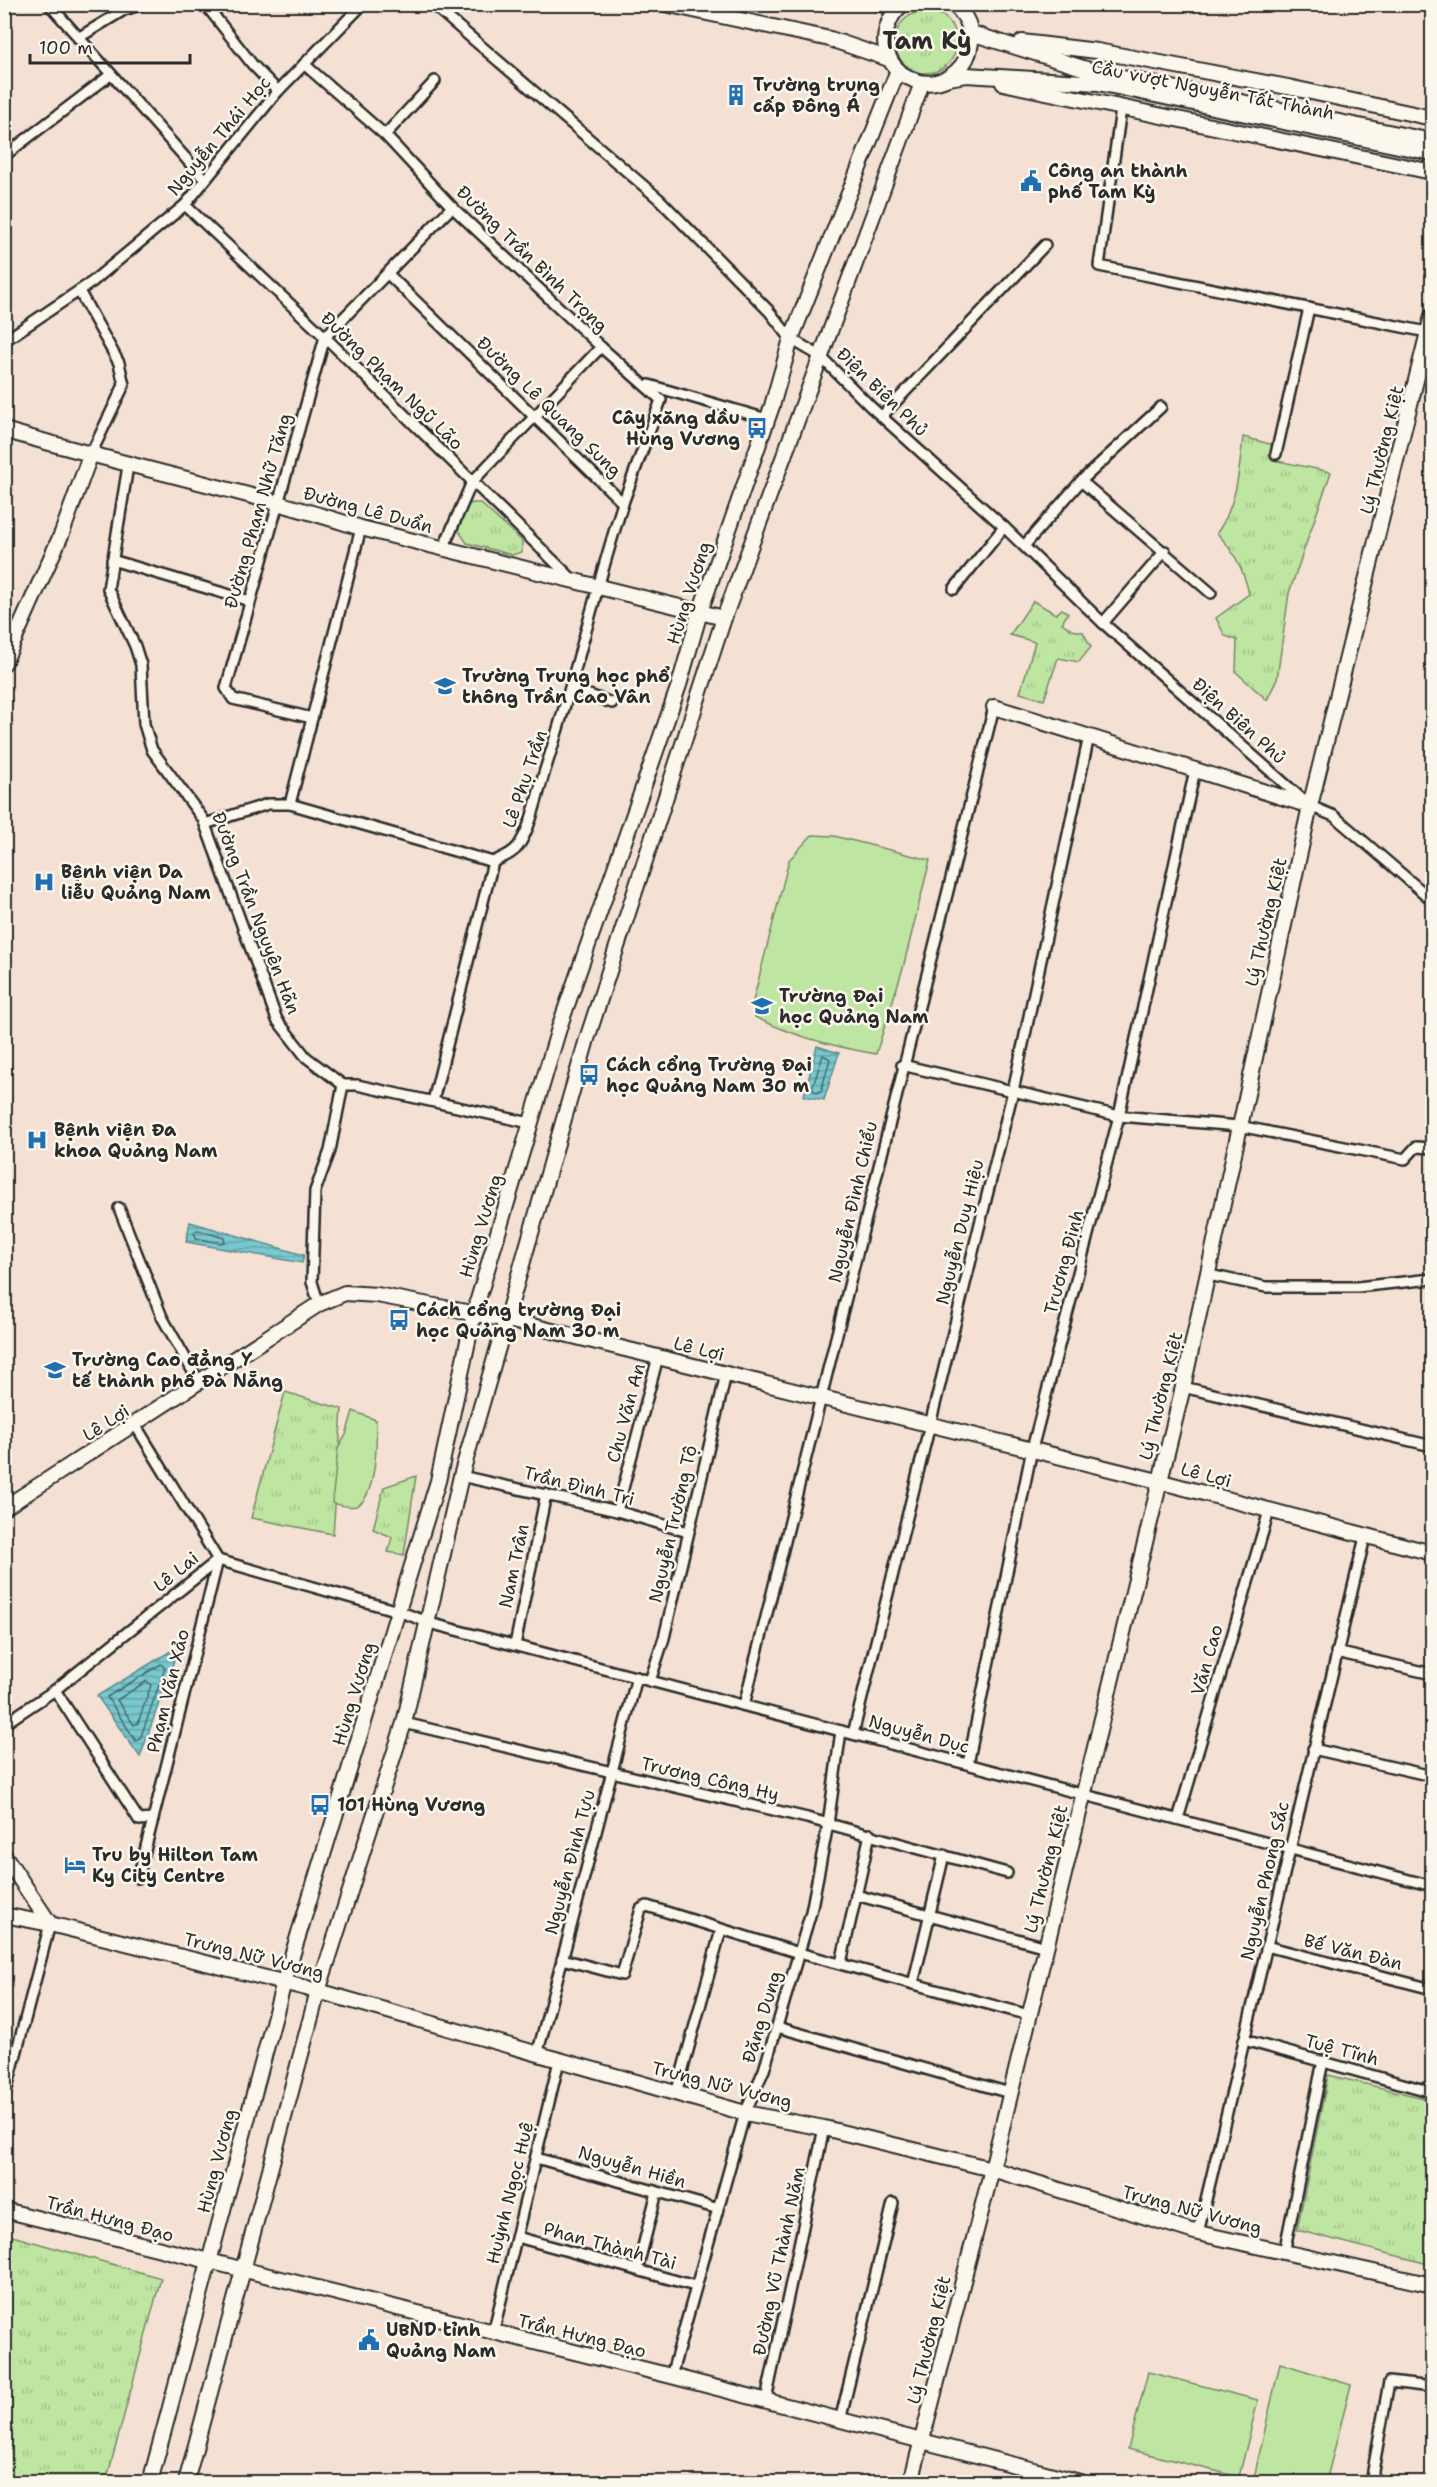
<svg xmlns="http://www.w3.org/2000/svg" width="1437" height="2487" viewBox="0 0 1437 2487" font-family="'Shantell Sans',sans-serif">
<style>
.grass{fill:url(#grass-tufts);stroke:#748866;stroke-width:1.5}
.pitch{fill:#bee5a1;stroke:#748866;stroke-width:1.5}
.water{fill:url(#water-rules);stroke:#598a8d;stroke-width:1.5}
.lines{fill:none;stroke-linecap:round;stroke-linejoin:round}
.shore{stroke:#4a6a6d;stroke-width:1.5}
.street-casing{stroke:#2b2b2b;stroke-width:14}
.secondary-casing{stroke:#2b2b2b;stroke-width:18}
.street{stroke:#fbf7ec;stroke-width:9}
.secondary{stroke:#fbf7ec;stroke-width:14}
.labels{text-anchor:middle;stroke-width:5;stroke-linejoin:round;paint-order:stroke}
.poi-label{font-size:18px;font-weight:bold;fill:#2b2b2b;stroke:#fbf7ec;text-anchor:start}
.street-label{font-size:18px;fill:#2b2b2b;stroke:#fbf7ec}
.district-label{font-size:24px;font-weight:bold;fill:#2b2b2b;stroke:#fbf7ec}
</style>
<defs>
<pattern id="grass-tufts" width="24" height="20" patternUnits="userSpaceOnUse" patternTransform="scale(1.5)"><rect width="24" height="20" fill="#bee5a1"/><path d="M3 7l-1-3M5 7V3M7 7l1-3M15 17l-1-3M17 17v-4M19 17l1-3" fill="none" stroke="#a3c58b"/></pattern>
<pattern id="water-rules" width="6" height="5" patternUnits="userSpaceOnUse" patternTransform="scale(1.5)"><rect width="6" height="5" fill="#78c9cf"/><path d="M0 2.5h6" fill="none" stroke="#63a3a8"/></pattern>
</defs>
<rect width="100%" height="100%" fill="#f5e1d4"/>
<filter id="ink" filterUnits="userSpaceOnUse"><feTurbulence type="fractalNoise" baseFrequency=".0167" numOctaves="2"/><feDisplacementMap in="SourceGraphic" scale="12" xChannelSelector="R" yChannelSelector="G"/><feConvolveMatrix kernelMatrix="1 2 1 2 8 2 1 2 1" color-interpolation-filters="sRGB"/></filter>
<g filter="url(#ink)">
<g class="grass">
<circle cx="926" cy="42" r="31"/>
<path d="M1243,437l31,8 -1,15 58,12 -42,121 -12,86 -10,21 -31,-28 1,-32 -12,-4 -9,-18 33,-24c-6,-26 -14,-41 -32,-61 20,-29 22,-61 26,-96z"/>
<polygon points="473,503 480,503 522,541 522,552 512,555 467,543 458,530 467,505"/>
<polygon points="1033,601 1056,614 1062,609 1068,613 1062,623 1072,630 1083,632 1091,647 1079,662 1058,658 1044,700 1020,693 1035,642 1010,635"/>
<polygon points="285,1392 342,1409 333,1534 251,1518"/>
<polygon points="416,1476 404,1555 388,1552 392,1537 373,1529 384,1487"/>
<polygon points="1328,2075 1432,2100 1432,2265 1297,2230"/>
<polygon points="5,2234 161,2278 106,2482 5,2482"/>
</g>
<g class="pitch">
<path d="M812,835l22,1 96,24 -27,108 -27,86c-42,-7 -82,-17 -121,-37l-2,-16 36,-141z"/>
<path d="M353,1411l23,9c1,18 1,79 -20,86 -7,2 -16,-1 -24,-3l6,-55 8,-13z"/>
<polygon points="1280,2363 1351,2385 1326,2482 1253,2482"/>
<polygon points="1148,2372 1258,2400 1239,2477 1128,2449"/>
</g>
<g class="water">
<polygon points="817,1046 839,1053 824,1100 804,1096"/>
<polygon points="190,1222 304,1255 302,1263 186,1242"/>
<polygon points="179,1646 140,1757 97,1696"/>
</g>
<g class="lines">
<g class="shore">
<polygon points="823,1055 830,1059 821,1091 817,1093 812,1089"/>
<polygon points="198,1230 224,1238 225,1242 220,1243 196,1238 194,1232"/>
<polygon points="161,1664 165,1668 140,1739 136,1741 107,1697"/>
<polygon points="147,1681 151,1685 138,1723 134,1725 117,1700"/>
</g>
<defs>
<g id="street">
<polyline points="49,4 205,180"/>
<polyline points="205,4 252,64 278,91"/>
<polyline points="432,4 659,199 769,311 791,339 820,356 871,407 1004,527 1103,623 1310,806 1334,816 1432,900"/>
<polyline points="78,38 124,10 142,4"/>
<polyline points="304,64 385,135 452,207 601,347 661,400 623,503"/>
<polyline points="1121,109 1099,266 1432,333"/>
<polyline points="385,135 435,81"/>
<polyline points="4,156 109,76"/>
<polyline points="185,205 325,337 571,578"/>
<path d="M388,274l235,229c-28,87 -48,176 -77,264 -8,24 -13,56 -27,78 -6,9 -16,12 -26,17"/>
<polyline points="79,291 119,363 124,385 90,456"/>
<polyline points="4,341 92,282 185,205 278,91 363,4"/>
<polyline points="649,385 767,419"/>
<polyline points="882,416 1045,245"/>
<polyline points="1276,454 1309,308"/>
<polyline points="128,466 108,589 135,646 141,665 144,724 152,750 203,819 277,1020 306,1057 343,1085"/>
<polyline points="1081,481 1211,593"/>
<polyline points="1024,546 1081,481 1161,407"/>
<polyline points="443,549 472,482 601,347"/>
<polyline points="112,560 250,601"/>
<polyline points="954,589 1004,527"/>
<polyline points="1103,623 1165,551"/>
<polyline points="572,689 612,703"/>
<polyline points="312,718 233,699 226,688 325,337 452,207"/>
<polyline points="290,804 361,528"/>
<polyline points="205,824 268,804 290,804 493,862"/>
<polyline points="902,1065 1119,1116 1239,1126 1405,1159 1416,1147 1432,1148"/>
<polyline points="343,1085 357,1085 530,1123"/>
<polyline points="433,1101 493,862"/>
<polyline points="119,1208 162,1317 199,1382"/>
<polyline points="1209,1275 1266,1287 1357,1287 1432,1279"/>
<polyline points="319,1304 312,1282 315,1191 330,1151 343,1085"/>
<polyline points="1183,1387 1432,1446"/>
<polyline points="461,1476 617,1511 688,1532"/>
<polyline points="617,1511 658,1357"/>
<polyline points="515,1645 546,1494"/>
<polyline points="1336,1652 1432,1674"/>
<polyline points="650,1681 664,1638 726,1374"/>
<polyline points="55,1690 139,1820 153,1819 218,1560 136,1426"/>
<path d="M744,1705c85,-332 165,-666 250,-998"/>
<polyline points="404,1723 807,1818 1007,1873"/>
<polyline points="4,1724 55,1690 218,1560 398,1611 433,1624 1432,1886"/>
<polyline points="853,1734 1013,1091 1089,736"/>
<polyline points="1313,1749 1432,1776"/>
<polyline points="968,1764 1032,1449 1119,1116 1195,770"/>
<polyline points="1178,1819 1269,1511"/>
<polyline points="138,1878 153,1819"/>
<polyline points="856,1895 1046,1947"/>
<polyline points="1266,1946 1432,1989"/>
<polyline points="562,1959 622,1975 641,1909 647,1906 799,1953 1029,2015"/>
<polyline points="841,1963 870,1834"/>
<polyline points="913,1984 944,1855"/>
<polyline points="777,2027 1010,2093"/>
<polyline points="1244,2040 1432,2092"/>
<polyline points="537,2055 637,1677"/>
<polyline points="676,2094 721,1930"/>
<polyline points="4,2100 50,1924"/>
<polyline points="536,2158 719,2209"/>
<polyline points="1198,2233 1365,1537"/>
<polyline points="517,2237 695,2286"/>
<polyline points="1284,2253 1323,2061"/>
<polyline points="637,2270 657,2192"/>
<polyline points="493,2333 559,2061"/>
<polyline points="671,2376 745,2113 764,2070 811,1912 828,1824 841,1731"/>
<polyline points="766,2400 824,2128"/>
<polyline points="840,2421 893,2203"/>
<polyline points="1371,2482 1389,2382 1432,2387"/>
</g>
<g id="secondary">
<polyline points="665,4 830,39 889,59"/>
<polyline points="880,4 899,7"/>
<path d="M903,4c-12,9 -17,22 -18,36 0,12 6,25 16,33 47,35 98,-32 52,-69"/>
<polyline points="971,33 1099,73 1432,141"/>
<polyline points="1022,42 1097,51 1288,87 1432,118"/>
<polyline points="949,78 966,75 1098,83 1432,153"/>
<polyline points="1003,83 1432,172"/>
<path d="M4,430c118,35 239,60 357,98l363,90"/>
<polyline points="4,663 62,533 90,456"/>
<polyline points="994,707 1310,806"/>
<polyline points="4,1508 319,1304 345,1293 377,1295 508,1320 1158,1481 1432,1553"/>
<polyline points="4,1855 50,1924"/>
<polyline points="4,1915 50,1924 318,1991 745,2113 824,2128 992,2169 1198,2233 1432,2285"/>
<polyline points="4,2210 671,2376 1080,2482"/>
<polyline points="150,2482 284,1982 438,1481 474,1313 560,1025 679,685 700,612 772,406 791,339 898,70"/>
<polyline points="186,2482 318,1991 404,1723 461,1476 587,1039 724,618 922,83"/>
<polyline points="911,2482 992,2169 1183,1387 1310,806 1432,316"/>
</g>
</defs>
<use href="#street" class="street-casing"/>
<use href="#secondary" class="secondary-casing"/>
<use href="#street" class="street"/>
<use href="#secondary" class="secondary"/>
</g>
</g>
<defs>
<symbol id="building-bare" viewBox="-9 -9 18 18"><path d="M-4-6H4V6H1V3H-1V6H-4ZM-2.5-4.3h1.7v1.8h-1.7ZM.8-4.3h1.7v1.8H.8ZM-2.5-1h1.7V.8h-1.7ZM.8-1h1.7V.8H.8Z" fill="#1f6fb2" stroke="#fbf7ec" stroke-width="2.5" paint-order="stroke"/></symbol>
<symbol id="civic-bare" viewBox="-9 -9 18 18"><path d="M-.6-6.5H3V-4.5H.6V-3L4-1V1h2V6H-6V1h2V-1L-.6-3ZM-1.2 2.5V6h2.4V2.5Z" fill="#1f6fb2" stroke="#fbf7ec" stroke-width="2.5" paint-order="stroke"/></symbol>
<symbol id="bus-bare" viewBox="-9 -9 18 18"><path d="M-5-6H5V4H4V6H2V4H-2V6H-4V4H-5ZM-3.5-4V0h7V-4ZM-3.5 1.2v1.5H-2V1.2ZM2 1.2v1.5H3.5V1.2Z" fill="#1f6fb2" stroke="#fbf7ec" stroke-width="2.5" paint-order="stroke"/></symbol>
<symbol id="school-bare" viewBox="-9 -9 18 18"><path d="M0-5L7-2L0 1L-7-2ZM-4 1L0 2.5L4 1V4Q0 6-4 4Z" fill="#1f6fb2" stroke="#fbf7ec" stroke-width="2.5" paint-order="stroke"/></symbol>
<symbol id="hospital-bare" viewBox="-9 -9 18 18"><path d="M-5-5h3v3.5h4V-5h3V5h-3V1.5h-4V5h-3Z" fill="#1f6fb2" stroke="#fbf7ec" stroke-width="2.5" paint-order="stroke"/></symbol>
<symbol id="university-bare" viewBox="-9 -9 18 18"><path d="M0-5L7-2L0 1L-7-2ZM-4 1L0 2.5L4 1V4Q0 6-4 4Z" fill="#1f6fb2" stroke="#fbf7ec" stroke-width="2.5" paint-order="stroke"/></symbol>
<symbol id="hotel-bare" viewBox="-9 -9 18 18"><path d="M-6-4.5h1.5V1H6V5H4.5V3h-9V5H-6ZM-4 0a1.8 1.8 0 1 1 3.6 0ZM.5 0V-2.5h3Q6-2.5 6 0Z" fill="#1f6fb2" stroke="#fbf7ec" stroke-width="2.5" paint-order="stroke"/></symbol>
</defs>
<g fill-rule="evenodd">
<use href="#building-bare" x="721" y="80" width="30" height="30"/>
<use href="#civic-bare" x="1016" y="166" width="30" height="30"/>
<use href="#bus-bare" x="742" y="413" width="30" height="30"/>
<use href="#school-bare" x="430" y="671" width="30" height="30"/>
<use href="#hospital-bare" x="29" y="867" width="30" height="30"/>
<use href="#university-bare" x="747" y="991" width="30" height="30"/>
<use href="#bus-bare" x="574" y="1060" width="30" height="30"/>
<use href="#hospital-bare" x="22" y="1125" width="30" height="30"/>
<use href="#bus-bare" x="384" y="1305" width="30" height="30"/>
<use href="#school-bare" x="40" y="1355" width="30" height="30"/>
<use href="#bus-bare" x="305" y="1790" width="30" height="30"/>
<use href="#hotel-bare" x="60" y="1850" width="30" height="30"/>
<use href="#civic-bare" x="354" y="2325" width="30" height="30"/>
</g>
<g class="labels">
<g class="poi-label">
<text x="753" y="91">Trường trung<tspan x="753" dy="21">cấp Đông Á</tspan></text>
<text x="1048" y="177">Công an thành<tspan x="1048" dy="21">phố Tam Kỳ</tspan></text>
<text x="740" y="424" text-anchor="end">Cây xăng dầu<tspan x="740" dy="21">Hùng Vương</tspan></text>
<text x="462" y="682">Trường Trung học phổ<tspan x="462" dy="21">thông Trần Cao Vân</tspan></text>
<text x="61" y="878">Bệnh viện Da<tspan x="61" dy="21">liễu Quảng Nam</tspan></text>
<text x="779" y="1002">Trường Đại<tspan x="779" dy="21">học Quảng Nam</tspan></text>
<text x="606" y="1071">Cách cổng Trường Đại<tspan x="606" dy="21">học Quảng Nam 30 m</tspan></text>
<text x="54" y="1136">Bệnh viện Đa<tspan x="54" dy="21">khoa Quảng Nam</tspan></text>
<text x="416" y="1316">Cách cổng trường Đại<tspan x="416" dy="21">học Quảng Nam 30 m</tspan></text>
<text x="72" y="1366">Trường Cao đẳng Y<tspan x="72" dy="21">tế thành phố Đà Nẵng</tspan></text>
<text x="337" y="1811">101 Hùng Vương</text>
<text x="92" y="1861">Tru by Hilton Tam<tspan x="92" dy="21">Ky City Centre</tspan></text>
<text x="386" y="2336">UBND tỉnh<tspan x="386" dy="21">Quảng Nam</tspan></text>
</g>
<g class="street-label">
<text transform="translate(1213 90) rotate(11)" y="6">Cầu vượt Nguyễn Tất Thành</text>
<text transform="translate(219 136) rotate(-50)" y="6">Nguyễn Thái Học</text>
<text transform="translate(532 259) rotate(44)" y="6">Đường Trần Bình Trọng</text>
<text transform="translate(392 381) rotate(44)" y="6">Đường Phạm Ngũ Lão</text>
<text transform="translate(882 392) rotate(44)" y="6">Điện Biên Phủ</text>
<text transform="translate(549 407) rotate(44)" y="6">Đường Lê Quang Sung</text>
<text transform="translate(1382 450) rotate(-76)" y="6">Lý Thường Kiệt</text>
<text transform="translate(368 510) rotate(15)" y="6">Đường Lê Duẩn</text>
<text transform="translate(258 511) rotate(-74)" y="6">Đường Phạm Nhữ Tăng</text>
<text transform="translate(689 593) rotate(-72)" y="6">Hùng Vương</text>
<text transform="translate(1239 721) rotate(42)" y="6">Điện Biên Phủ</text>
<text transform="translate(525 779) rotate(-71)" y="6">Lê Phụ Trần</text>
<text transform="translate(256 913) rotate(69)" y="6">Đường Trần Nguyên Hãn</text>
<text transform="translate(1266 922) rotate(-77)" y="6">Lý Thường Kiệt</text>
<text transform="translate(853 1202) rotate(-77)" y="6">Nguyễn Đình Chiểu</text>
<text transform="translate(481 1226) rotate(-73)" y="6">Hùng Vương</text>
<text transform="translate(960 1232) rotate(-76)" y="6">Nguyễn Duy Hiệu</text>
<text transform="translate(1064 1262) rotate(-75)" y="6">Trương Định</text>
<text transform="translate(699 1349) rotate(14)" y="6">Lê Lợi</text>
<text transform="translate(1161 1396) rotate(-76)" y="6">Lý Thường Kiệt</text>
<text transform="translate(626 1413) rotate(-75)" y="6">Chu Văn An</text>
<text transform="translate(106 1423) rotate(-33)" y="6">Lê Lợi</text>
<text transform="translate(1206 1475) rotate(15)" y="6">Lê Lợi</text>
<text transform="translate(579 1486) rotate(14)" y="6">Trần Đình Tri</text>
<text transform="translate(673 1524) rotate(-77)" y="6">Nguyễn Trường Tộ</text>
<text transform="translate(514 1566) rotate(-78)" y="6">Nam Trân</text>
<text transform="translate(176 1572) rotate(-39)" y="6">Lê Lai</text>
<text transform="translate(1207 1660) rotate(-74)" y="6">Văn Cao</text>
<text transform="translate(168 1691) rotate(-76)" y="6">Phạm Văn Xảo</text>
<text transform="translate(354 1694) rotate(-73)" y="6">Hùng Vương</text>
<text transform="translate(919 1734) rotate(15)" y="6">Nguyễn Dục</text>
<text transform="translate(710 1779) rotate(13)" y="6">Trương Công Hy</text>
<text transform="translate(570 1862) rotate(-75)" y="6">Nguyễn Đình Tựu</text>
<text transform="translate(1046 1869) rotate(-76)" y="6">Lý Thường Kiệt</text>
<text transform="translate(1265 1881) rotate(-77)" y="6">Nguyễn Phong Sắc</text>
<text transform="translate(1353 1952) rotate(14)" y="6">Bế Văn Đàn</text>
<text transform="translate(254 1956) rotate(14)" y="6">Trưng Nữ Vương</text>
<text transform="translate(762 2017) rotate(-73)" y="6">Đặng Dung</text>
<text transform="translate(1342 2050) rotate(15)" y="6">Tuệ Tĩnh</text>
<text transform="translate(722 2085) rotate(14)" y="6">Trưng Nữ Vương</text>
<text transform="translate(217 2161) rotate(-75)" y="6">Hùng Vương</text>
<text transform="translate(632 2167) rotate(16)" y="6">Nguyễn Hiền</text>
<text transform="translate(510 2193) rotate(-76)" y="6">Huỳnh Ngọc Huệ</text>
<text transform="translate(1192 2210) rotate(15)" y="6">Trưng Nữ Vương</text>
<text transform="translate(110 2219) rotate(15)" y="6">Trần Hưng Đạo</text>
<text transform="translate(610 2246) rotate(15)" y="6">Phan Thành Tài</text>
<text transform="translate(779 2261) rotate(-78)" y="6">Đường Vũ Thành Năm</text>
<text transform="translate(582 2336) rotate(14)" y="6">Trần Hưng Đạo</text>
<text transform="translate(929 2340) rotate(-76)" y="6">Lý Thường Kiệt</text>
</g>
<g class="district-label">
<text x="927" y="49">Tam Kỳ</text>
</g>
</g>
<rect width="1437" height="2487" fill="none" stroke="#fbf7ec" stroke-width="24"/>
<rect x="12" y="12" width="1413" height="2463" fill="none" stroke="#2b2b2b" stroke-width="2" filter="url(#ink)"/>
<path d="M30 54v9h160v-9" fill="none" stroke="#2b2b2b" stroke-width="3"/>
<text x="39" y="54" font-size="18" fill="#2b2b2b" stroke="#fbf7ec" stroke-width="4.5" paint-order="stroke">100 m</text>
</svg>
